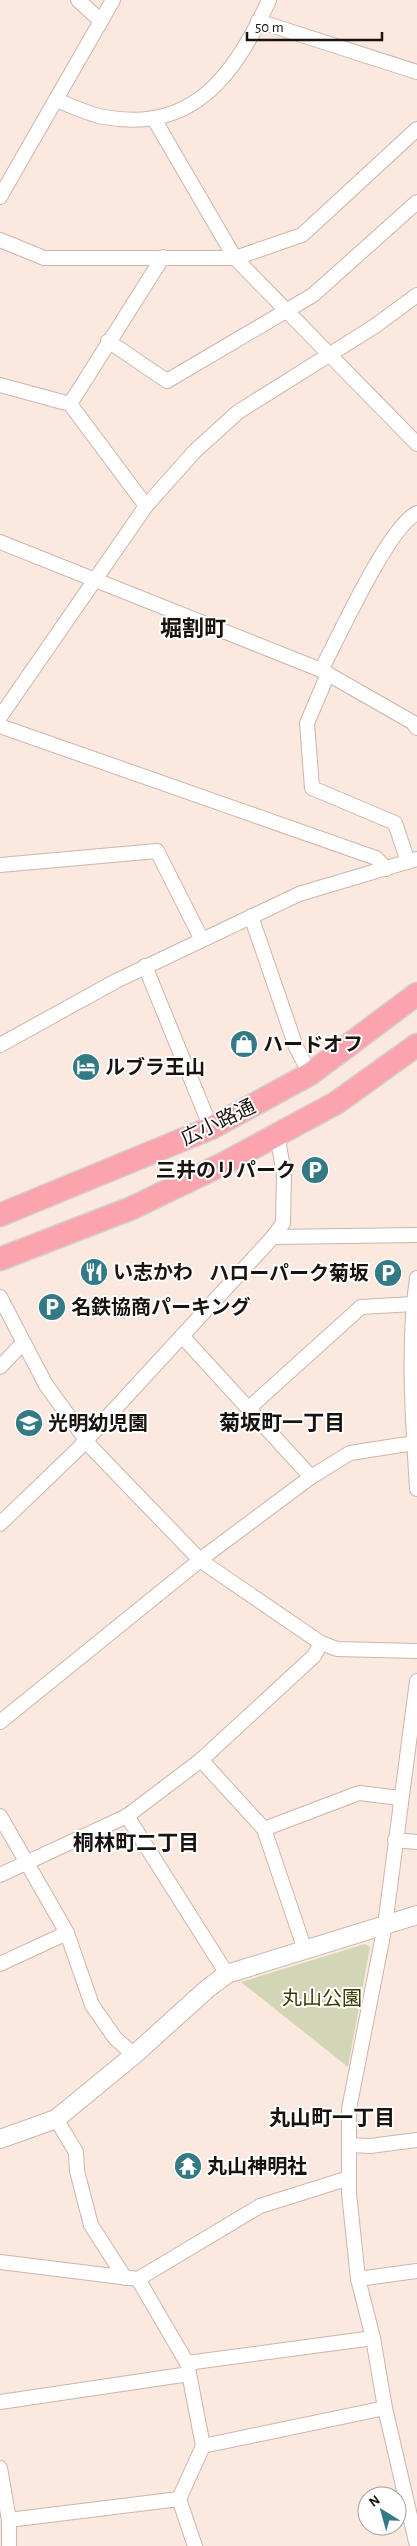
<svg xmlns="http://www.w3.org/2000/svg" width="417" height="2546" viewBox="0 0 417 2546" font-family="'Alegreya Sans','Noto Sans JP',sans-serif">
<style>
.green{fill:#d2d6b6}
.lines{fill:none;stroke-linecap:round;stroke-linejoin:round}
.minor-casing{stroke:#c9b6ad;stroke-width:16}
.tertiary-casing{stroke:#c9b6ad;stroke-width:20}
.primary-casing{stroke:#d1d0cf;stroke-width:25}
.minor{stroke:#fff;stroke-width:14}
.tertiary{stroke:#fff;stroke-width:18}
.primary{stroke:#fba4ae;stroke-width:22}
.labels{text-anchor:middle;stroke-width:4;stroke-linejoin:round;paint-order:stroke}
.poi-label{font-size:20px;font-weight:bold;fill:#191310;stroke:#fff;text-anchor:start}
.street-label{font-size:20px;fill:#191310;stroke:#fff}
.park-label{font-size:20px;fill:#383a00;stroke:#fff}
.neighbourhood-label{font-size:21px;font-weight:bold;fill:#191310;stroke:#fff}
.quarter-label{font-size:22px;font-weight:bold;fill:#191310;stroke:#fff}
</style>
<rect width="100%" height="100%" fill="#fbe8de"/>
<polygon class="green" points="365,1944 370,1947 348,2067 241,1982"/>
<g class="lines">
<defs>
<g id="minor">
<polyline points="78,0 101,21"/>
<polyline points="258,21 417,72"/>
<path d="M57,100c14,6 31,14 47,17 90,17 132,-44 165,-117"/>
<polyline points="154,119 235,258 417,444"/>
<polyline points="0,197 113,0"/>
<polyline points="0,240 44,258 235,258 302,235 417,129"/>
<polyline points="108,341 167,381 313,295 417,202"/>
<polyline points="0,385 70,404 146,506"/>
<polyline points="70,404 163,257"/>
<polyline points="0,542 321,670 412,722 417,728"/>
<path d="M321,670c18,-33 67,-143 96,-157"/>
<polyline points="328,674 307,723 312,788 395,823 408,862"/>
<polyline points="0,717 146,506 195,451 238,412 375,326 417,295"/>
<polyline points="0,726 376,858 386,869"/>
<polyline points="0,865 157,851 201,938"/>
<polyline points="251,916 296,1047 310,1074"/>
<polyline points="145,966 211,1128"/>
<polyline points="0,1045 116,981 299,894 417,859"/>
<polyline points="273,1237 283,1223 284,1174 277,1134"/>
<path d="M417,1278c-10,69 -4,142 0,211"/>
<polyline points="0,1297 46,1385 92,1448 201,1561 321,1643 337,1649 417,1651"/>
<polyline points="182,1336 311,1477"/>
<polyline points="0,1367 23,1343"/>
<polyline points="249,1408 361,1307 413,1304"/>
<polyline points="0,1524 78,1449 273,1237 417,1235"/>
<polyline points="0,1722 209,1553 311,1477 350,1453 414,1443"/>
<polyline points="201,1760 264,1829 305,1950"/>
<polyline points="0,1816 67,1933 92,2005 115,2038 134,2055"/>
<polyline points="127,1816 227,1974"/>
<polyline points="264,1829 359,1793 400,1798"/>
<polyline points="395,1840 417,1842"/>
<polyline points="0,1875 127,1816 201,1760 314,1656 321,1643"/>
<polyline points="0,1964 67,1933"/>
<polyline points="56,2119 76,2152 77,2171 91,2225 125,2278"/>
<polyline points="349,2145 370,2146 417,2140"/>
<polyline points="0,2262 138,2279 187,2363 203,2446 179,2499 195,2546"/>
<polyline points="138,2279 260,2206 349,2178"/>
<polyline points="358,2279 417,2271"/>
<polyline points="187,2363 373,2338"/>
<polyline points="0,2402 189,2374"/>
<polyline points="203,2446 385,2408"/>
<polyline points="0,2468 9,2520 9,2546"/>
<polyline points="9,2520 179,2499"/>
<polyline points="417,2546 385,2408 373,2338 358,2279 349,2193 349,2109 385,1925 417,1681"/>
</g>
<polyline id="tertiary" points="0,2139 56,2119 134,2055 207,1989 227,1974 417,1915"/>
<g id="primary">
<polyline points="0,1215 211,1128 310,1074 417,994"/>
<polyline points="0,1259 132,1208 225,1163 336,1103 417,1045"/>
</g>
</defs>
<use href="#minor" class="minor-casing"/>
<use href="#tertiary" class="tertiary-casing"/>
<use href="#primary" class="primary-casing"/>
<use href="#minor" class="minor"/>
<use href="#tertiary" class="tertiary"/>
<use href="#primary" class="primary"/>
</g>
<defs>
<symbol id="shop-disc" viewBox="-11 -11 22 22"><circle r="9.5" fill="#337a85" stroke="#fff"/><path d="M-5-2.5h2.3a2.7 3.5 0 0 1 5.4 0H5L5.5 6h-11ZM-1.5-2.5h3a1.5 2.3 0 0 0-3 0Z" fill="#fff"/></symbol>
<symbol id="hotel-disc" viewBox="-11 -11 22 22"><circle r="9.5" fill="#337a85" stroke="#fff"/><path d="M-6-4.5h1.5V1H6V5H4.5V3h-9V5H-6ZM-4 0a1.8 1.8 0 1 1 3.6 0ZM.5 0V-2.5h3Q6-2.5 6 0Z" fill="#fff"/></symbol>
<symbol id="parking-disc" viewBox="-11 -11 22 22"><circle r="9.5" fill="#337a85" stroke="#fff"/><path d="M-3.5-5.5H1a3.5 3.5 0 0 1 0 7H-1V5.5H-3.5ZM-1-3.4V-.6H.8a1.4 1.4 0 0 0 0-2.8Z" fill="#fff"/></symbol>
<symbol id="restaurant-disc" viewBox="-11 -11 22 22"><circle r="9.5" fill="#337a85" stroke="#fff"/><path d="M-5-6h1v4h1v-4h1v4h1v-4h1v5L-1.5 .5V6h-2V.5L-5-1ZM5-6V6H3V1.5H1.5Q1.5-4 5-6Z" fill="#fff"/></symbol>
<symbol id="school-disc" viewBox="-11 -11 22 22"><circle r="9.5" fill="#337a85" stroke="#fff"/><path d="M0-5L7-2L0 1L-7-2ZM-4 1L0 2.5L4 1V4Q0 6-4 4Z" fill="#fff"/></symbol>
<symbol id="temple-disc" viewBox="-11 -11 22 22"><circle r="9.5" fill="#337a85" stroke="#fff"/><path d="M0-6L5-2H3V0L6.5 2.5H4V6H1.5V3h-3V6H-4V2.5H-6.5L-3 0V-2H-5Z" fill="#fff"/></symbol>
</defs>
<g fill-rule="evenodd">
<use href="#shop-disc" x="228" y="1028" width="32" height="32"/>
<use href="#hotel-disc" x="70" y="1051" width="32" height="32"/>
<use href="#parking-disc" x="299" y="1154" width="32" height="32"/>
<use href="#restaurant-disc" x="78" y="1256" width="32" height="32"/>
<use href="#parking-disc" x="372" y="1257" width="32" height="32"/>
<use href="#parking-disc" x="36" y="1291" width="32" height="32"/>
<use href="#school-disc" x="13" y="1407" width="32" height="32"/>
<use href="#temple-disc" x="172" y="2150" width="32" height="32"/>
</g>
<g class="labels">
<g class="poi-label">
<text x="263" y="1051">ハードオフ</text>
<text x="105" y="1074">ルブラ王山</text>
<text x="296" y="1177" text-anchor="end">三井のリパーク</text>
<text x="113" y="1279">い志かわ</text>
<text x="369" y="1280" text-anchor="end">ハローパーク菊坂</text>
<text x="71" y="1314">名鉄協商パーキング</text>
<text x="48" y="1430">光明幼児園</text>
<text x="207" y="2173">丸山神明社</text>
</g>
<g class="street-label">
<text transform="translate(218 1122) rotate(-26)" y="7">広小路通</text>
</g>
<g class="park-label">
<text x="322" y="2005">丸山公園</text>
</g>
<g class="neighbourhood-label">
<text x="282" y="1430">菊坂町一丁目</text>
<text x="136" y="1850">桐林町二丁目</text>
<text x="332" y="2125">丸山町一丁目</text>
</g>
<g class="quarter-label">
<text x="193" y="636">堀割町</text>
</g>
</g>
<g transform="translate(382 2511) rotate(323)"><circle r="24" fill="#ffffff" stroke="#a3a19f"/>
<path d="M0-4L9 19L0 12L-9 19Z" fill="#337a85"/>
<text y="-8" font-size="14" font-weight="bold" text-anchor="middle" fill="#191310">N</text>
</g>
<path d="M247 32v8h135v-8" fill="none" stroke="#191310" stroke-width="2.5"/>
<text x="255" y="32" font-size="15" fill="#191310" stroke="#ffffff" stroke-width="4" paint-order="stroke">50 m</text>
</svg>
